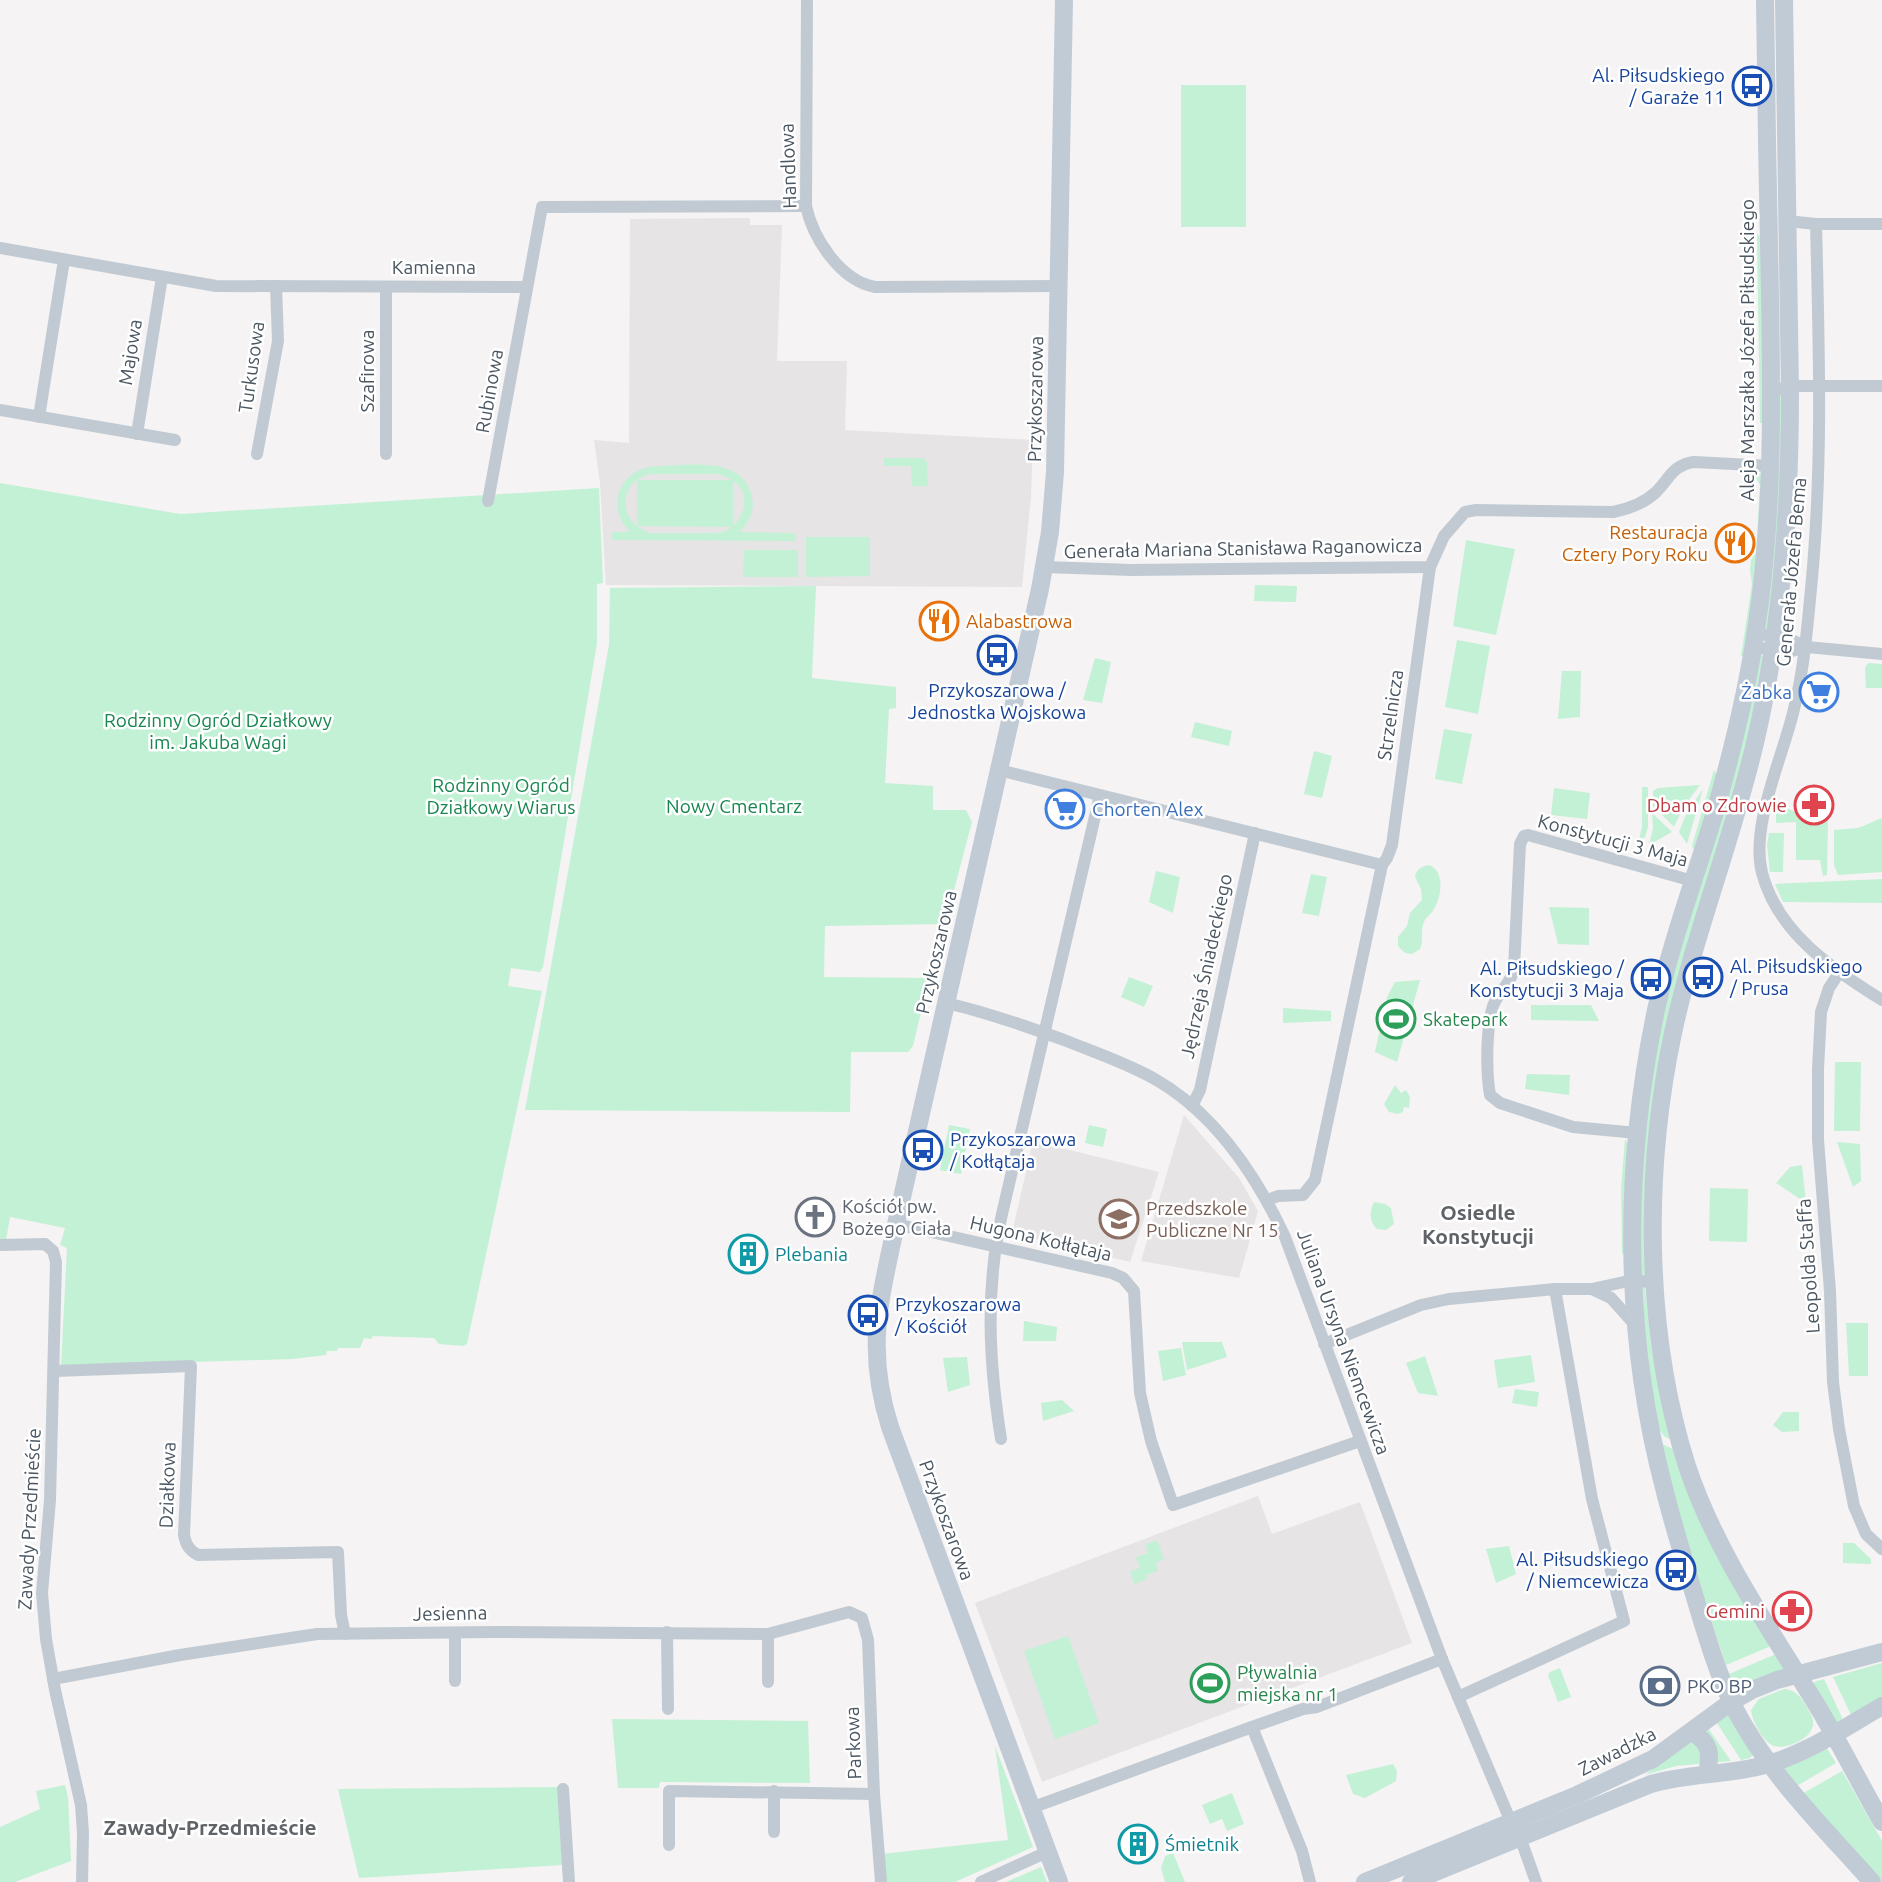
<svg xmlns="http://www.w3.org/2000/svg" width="1882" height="1882" viewBox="0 0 1882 1882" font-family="Ubuntu,sans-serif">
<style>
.education{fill:#e6e4e5}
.green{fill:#c3f1d5;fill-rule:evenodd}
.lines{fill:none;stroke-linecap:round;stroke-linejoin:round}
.street{stroke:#c1cad2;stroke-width:12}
.secondary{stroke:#c1cbd6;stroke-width:18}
.labels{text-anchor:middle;stroke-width:5;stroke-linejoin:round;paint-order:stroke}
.transit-label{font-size:19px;fill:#164399;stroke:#fff;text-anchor:end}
.street-label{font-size:19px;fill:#4a5661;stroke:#fff}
.food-label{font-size:19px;fill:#c56008;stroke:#fff;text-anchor:end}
.shop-label{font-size:19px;fill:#366cbe;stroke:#fff;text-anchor:end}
.park-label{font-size:19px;fill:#17864f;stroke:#fff}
.health-label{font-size:19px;fill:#be3a42;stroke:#fff;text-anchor:end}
.leisure-label{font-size:19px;fill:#27864d;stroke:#fff;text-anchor:start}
.worship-label{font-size:19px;fill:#5b616d;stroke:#fff;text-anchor:start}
.education-label{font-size:19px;fill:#785e54;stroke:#fff;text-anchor:start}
.culture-label{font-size:19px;fill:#0d838f;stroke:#fff;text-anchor:start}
.service-label{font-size:19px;fill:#4e5e75;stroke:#fff;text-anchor:start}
.neighbourhood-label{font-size:21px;font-weight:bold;fill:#5f6368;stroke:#fff}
</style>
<rect width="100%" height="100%" fill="#f5f3f3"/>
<g class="education">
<polygon points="750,218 750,225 782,225 777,361 847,361 845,430 1033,440 1031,497 1022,587 606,585 600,483 594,440 629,443 630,219"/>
<polygon points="1184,1115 1239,1178 1258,1211 1239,1278 1141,1261"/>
<polygon points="1033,1141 1159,1172 1130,1262 1012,1233"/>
<polygon points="1258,1496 1272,1534 1360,1502 1412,1643 1042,1782 975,1603"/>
</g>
<g class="green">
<rect x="1181" y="85" width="65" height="142"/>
<polygon points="1757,233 1763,241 1766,423 1760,423"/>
<polygon points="1783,393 1781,523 1767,631 1762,627 1779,396"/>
<polygon points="884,458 923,458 927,462 928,486 912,486 911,466 884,466"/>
<path d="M655,466c30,0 85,-11 96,27 5,16 -1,28 -11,39l56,1v8l-184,-1v-8h18c-25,-26 -11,-62 25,-66zM654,474h65l13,6h-94l7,-5zM637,480v46c-15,-13 -16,-34 0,-46zM733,481c17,9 13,33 0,45zM638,527l1,-1 93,1 -8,5 -10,1h-65z"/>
<polygon points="1757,473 1760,473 1764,477 1746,656 1741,656 1752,584 1750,570 1751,560 1756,553 1760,485 1756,478"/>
<polygon points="0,483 180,514 599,488 603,583 597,584 597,643 543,967 540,972 511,968 508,986 542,991 467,1344 463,1346 439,1344 434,1338 373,1336 371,1339 364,1338 360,1348 338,1348 337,1351 327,1351 326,1355 293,1359 61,1366 67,1248 60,1245 65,1228 10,1217 6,1240 0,1241"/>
<polygon points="806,537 870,537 870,576 806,577"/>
<polygon points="1466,540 1515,549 1496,635 1453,626"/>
<polygon points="744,550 798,550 798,577 743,577"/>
<polygon points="1255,585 1297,586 1296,602 1254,601"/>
<polygon points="816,586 812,678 896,687 896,708 889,709 885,783 933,786 933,810 966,810 972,822 945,924 825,926 824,977 929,978 913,1046 908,1052 851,1052 850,1112 525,1110 609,645 610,588"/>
<polygon points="1457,640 1490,646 1478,714 1445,707"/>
<polygon points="1759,655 1764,656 1749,742 1674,1005 1648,1276 1639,1275 1639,1170 1661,1016"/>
<polygon points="1095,658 1111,662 1102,703 1083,700"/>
<polygon points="1868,663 1882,664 1882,688 1866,688 1865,668"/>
<polygon points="1562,671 1581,671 1580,717 1558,719"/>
<polygon points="1195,722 1232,731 1229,746 1191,737"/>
<polygon points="1444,729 1472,734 1462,784 1435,779"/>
<polygon points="1314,751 1332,756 1322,798 1304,794"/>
<polygon points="1714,770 1718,776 1694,850 1692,846"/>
<polygon points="1700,785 1684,806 1674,827 1653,806 1653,791 1658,788"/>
<polygon points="1642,787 1648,787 1648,827 1645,837 1639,840 1642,827"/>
<polygon points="1554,788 1590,793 1587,819 1551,815"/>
<polygon points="1703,789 1687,844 1679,832 1687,812"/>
<polygon points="1776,803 1804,816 1828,819 1827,875 1823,876 1820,860 1796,860 1796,822 1776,823"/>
<polygon points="1652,813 1672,832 1649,845 1653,828"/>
<polygon points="1882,818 1882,872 1838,875 1834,865 1834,830 1858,828"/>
<polygon points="1769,833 1784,833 1783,872 1770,872 1767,845"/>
<path d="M1429,865c16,6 13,31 5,44 -3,5 -8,8 -10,13 -4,9 0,18 -4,27l-8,5 -7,-1 -7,-7v-9l9,-11 3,-13 12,-13 -1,-11 -6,-12c2,-8 6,-11 14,-12z"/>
<polygon points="1156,871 1180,877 1173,913 1149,902"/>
<polygon points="1311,874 1327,877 1319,916 1302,913"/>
<polygon points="1882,879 1882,903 1783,902 1775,884"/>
<polygon points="1549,907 1589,908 1589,945 1558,944"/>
<polygon points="1129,977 1153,986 1144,1007 1121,997"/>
<polygon points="1420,980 1397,1062 1375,1052 1387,997 1395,982"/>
<polygon points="1531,1005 1591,1005 1599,1021 1531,1020"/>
<polygon points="1283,1008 1331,1011 1331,1021 1283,1023"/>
<polygon points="1835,1062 1861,1062 1860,1131 1834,1131"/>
<polygon points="1527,1074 1570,1075 1569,1095 1525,1089"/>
<polygon points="1395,1085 1401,1093 1406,1090 1410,1097 1409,1108 1404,1107 1403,1112 1398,1114 1389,1112 1384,1104"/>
<polygon points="949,1125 970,1129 961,1174 940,1170"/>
<polygon points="1089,1125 1107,1129 1103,1147 1085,1143"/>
<polygon points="1625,1139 1630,1148 1624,1254 1622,1254 1621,1189"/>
<polygon points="1837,1142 1860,1144 1861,1181 1853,1187"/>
<polygon points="1802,1165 1806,1203 1776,1183 1790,1167"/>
<polygon points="1710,1188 1748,1189 1747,1242 1709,1241"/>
<path d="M1374,1202l11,2 6,4 3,16 -8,6 -9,-1c-8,-7 -8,-18 -3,-27z"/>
<polygon points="1640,1284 1645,1288 1651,1346 1673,1441 1664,1436 1656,1425"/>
<polygon points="1024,1321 1057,1327 1056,1341 1023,1341"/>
<polygon points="1846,1323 1868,1323 1868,1376 1849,1376"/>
<polygon points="1182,1342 1222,1342 1227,1357 1187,1370"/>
<polygon points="1181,1348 1186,1375 1163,1381 1158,1351"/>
<polygon points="1531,1355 1535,1382 1498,1388 1494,1360"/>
<polygon points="1425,1356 1438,1396 1418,1393 1406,1363"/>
<polygon points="967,1357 970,1385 948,1392 943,1358"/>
<polygon points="1515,1389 1539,1392 1537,1407 1512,1403"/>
<polygon points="1062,1400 1074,1411 1043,1421 1041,1403"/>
<polygon points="1783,1412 1799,1412 1799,1431 1782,1432 1773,1425"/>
<polygon points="1660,1443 1677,1451 1771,1646 1726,1665 1692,1564"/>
<polygon points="1157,1540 1164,1559 1156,1563 1158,1571 1146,1575 1147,1579 1134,1584 1130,1571 1140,1568 1136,1557 1148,1553 1145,1545"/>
<polygon points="1843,1543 1854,1543 1871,1559 1871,1564 1843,1563"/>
<polygon points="1509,1546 1516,1574 1496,1583 1486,1549"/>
<polygon points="1068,1636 1099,1723 1055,1739 1024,1651"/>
<polygon points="1776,1654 1785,1666 1784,1671 1737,1689 1729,1674"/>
<polygon points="1882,1663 1882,1700 1852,1717 1833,1677"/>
<polygon points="1560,1668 1571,1697 1558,1702 1548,1675 1550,1672"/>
<polygon points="1824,1679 1844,1722 1838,1725 1813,1685 1814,1682"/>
<path d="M1784,1689c11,1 15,6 21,15 3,6 9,13 8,20 0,14 -27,26 -39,22 -11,-4 -22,-25 -23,-36l8,-11z"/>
<polygon points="1727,1712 1754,1754 1750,1758 1741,1760 1715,1720"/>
<polygon points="612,1719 808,1721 810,1783 660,1782 659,1788 618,1788"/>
<polygon points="1707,1727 1731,1761 1676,1766 1645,1775"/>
<polygon points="995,1746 1033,1847 955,1882 885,1882 882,1854 1008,1840"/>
<polygon points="1826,1747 1836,1763 1795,1787 1781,1767"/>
<polygon points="1393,1764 1397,1771 1396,1781 1365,1798 1353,1794 1346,1775"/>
<polygon points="1842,1771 1882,1841 1882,1882 1879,1882 1802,1794"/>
<polygon points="65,1785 68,1797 71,1861 15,1882 0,1882 0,1827 40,1809 36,1791"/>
<polygon points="557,1787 562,1865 359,1878 338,1789"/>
<polygon points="1232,1793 1244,1824 1227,1831 1222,1819 1210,1824 1202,1805"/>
<polygon points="1173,1853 1185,1882 1165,1882 1161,1868 1165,1856"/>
<polygon points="1041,1867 1047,1882 1006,1882"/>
</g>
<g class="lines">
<g class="street">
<path d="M807,0l-1,206c7,33 35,75 69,81l182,-1"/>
<polyline points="1787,221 1816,224 1882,224"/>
<path d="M1816,224c3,122 7,243 -5,365 -4,41 -7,80 -17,120 -11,48 -44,116 -32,164 16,60 70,96 120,127"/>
<polyline points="0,248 216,286 527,287"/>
<polyline points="386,287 386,454"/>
<polyline points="1771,392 1789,386 1882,386"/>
<polyline points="0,410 175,440"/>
<polyline points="39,417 64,260"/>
<polyline points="137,434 162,277"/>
<polyline points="257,454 278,341 276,286"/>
<polyline points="488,501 542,207 806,206"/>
<path d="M1044,567l88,3 298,-3 14,-31 21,-24 11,-2 137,2c15,-3 30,-8 42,-19 14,-13 17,-28 39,-31l77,4"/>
<polyline points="1766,635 1789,639 1807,647 1882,654"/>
<polyline points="1753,647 1788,652 1807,647"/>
<polyline points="999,770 1382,865"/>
<polyline points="1839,973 1829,988 1821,1012 1818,1069 1818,1140 1830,1291 1833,1382 1839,1429 1854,1506 1866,1534 1882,1549"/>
<path d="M946,1003c40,9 80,23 118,37 30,12 60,22 89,38 61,34 103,97 132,159l157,422 69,163"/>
<polyline points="1192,1106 1200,1090 1255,833"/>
<path d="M1637,1133l-64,-6 -73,-24 -10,-8c-4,-22 -4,-67 3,-89 5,-14 19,-23 21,-38l6,-124 4,-8 4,-1 165,46"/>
<polyline points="1268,1200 1278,1196 1303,1195 1315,1180 1382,865 1387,858 1392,845 1430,567"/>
<polyline points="896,1224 1112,1273 1123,1278 1134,1291 1140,1393 1151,1441 1173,1505 1360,1441"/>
<polyline points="0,1245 45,1244 53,1251 56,1262 50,1500 42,1593 46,1639 55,1690 81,1805 83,1833 82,1882"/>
<polyline points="1592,1289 1611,1298 1636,1326"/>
<polyline points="1324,1344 1421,1305 1449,1299 1555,1289 1592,1289 1633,1280 1656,1283"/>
<path d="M55,1371l136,-5 -7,169c2,10 5,15 14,20l140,-3 3,63 4,19"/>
<path d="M1001,1439c-12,-76 -16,-150 1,-225l98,-419"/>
<polyline points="667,1632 668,1709"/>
<polyline points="53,1679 180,1655 317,1634 494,1632 768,1634 849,1612 862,1618 868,1640 874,1794 881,1882"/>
<polyline points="455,1681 455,1633"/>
<polyline points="768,1682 768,1634"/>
<polyline points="1458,1697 1624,1621 1592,1499 1555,1289"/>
<polyline points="1252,1727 1303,1709 1317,1707 1442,1659"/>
<polyline points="563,1789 569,1882"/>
<polyline points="1031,1808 1252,1727 1302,1851 1310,1882"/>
<polyline points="1521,1817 1520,1837 1536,1882"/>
<polyline points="774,1832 774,1791"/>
<polyline points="669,1845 669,1791 874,1794"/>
<polyline points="981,1882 1047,1852"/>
</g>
<g class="secondary">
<path d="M1765,0c1,98 3,197 5,295 2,112 3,224 -14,335 -9,61 -24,122 -41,182 -20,66 -44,131 -59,198 -33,157 -33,322 8,478 7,29 16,57 24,86 13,43 28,100 49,139 34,63 87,115 135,169"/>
<path d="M1784,0l6,391c0,119 -8,236 -35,352 -23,98 -61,192 -82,290 -29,137 -29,298 14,433 27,81 76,153 121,225 27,42 49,88 74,131"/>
<path d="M1692,1732c19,11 19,22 15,42"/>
<path d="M1059,1882l-169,-455c-25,-79 -10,-126 6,-203l144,-635 10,-57 5,-60 9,-472"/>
<polyline points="1365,1882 1577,1795 1653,1759 1731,1702 1752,1690 1777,1680 1882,1652"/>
<path d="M1411,1882l240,-98c35,-10 71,-9 106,-17 45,-10 85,-38 125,-61"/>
</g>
</g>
<defs>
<symbol id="bus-ring" viewBox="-11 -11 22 22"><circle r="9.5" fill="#fff" stroke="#1a4fb4" stroke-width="1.5"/><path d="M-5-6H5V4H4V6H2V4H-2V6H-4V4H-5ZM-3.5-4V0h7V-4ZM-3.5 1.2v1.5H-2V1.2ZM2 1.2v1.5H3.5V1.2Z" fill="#1a4fb4"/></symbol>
<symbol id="restaurant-ring" viewBox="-11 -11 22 22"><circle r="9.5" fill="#fff" stroke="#e8710a" stroke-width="1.5"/><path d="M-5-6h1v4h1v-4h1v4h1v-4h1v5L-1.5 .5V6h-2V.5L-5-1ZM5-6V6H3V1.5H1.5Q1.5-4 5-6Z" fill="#e8710a"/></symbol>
<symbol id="supermarket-ring" viewBox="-11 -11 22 22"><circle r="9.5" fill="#fff" stroke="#3f7fe0" stroke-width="1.5"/><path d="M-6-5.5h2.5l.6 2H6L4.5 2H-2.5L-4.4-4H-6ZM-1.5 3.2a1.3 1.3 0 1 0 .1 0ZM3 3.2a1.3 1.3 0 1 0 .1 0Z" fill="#3f7fe0"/></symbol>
<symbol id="pharmacy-ring" viewBox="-11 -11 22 22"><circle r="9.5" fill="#fff" stroke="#e0444e" stroke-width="1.5"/><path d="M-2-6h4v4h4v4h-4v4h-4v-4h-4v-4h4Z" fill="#e0444e"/></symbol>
<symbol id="stadium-ring" viewBox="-11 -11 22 22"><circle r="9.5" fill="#fff" stroke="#2e9e5b" stroke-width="1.5"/><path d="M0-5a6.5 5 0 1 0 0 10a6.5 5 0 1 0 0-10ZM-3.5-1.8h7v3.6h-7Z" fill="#2e9e5b"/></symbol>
<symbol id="church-ring" viewBox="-11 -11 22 22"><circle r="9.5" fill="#fff" stroke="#6b7280" stroke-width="1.5"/><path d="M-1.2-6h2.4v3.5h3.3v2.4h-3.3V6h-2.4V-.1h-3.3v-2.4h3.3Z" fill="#6b7280"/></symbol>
<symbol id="school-ring" viewBox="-11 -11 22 22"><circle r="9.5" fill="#fff" stroke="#8d6e63" stroke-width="1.5"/><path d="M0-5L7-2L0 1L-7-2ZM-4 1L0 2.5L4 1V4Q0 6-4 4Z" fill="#8d6e63"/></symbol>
<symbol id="building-ring" viewBox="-11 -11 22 22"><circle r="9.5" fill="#fff" stroke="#0f9aa8" stroke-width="1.5"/><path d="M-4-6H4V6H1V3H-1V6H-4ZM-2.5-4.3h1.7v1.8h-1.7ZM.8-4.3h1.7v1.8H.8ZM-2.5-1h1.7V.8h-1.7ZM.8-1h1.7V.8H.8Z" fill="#0f9aa8"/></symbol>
<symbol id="bank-ring" viewBox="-11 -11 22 22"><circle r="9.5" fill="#fff" stroke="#5c6f8a" stroke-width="1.5"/><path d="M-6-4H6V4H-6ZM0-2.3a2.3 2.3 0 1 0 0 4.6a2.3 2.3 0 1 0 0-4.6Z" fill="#5c6f8a"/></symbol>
</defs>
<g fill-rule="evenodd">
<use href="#bus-ring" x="1730" y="64" width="44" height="44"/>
<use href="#restaurant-ring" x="1713" y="521" width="44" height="44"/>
<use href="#restaurant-ring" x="917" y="599" width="44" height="44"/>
<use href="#bus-ring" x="975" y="633" width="44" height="44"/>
<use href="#supermarket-ring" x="1797" y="670" width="44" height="44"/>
<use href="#pharmacy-ring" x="1792" y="783" width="44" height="44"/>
<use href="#supermarket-ring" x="1043" y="787" width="44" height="44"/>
<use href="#bus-ring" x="1681" y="955" width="44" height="44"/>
<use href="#bus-ring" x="1629" y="957" width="44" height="44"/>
<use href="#stadium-ring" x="1374" y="997" width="44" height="44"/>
<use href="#bus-ring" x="901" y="1128" width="44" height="44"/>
<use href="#church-ring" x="793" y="1195" width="44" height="44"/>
<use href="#school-ring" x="1097" y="1197" width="44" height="44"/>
<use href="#building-ring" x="726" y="1232" width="44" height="44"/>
<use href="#bus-ring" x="846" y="1293" width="44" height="44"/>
<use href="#bus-ring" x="1654" y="1548" width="44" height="44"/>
<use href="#pharmacy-ring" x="1770" y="1589" width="44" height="44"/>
<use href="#stadium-ring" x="1188" y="1661" width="44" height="44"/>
<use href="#bank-ring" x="1638" y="1664" width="44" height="44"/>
<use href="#building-ring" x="1116" y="1822" width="44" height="44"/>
</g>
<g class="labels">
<g class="transit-label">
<text x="1725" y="82">Al. Piłsudskiego<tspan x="1725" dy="22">/ Garaże 11</tspan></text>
<text x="997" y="697" text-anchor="middle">Przykoszarowa /<tspan x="997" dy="22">Jednostka Wojskowa</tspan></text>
<text x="1730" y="973" text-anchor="start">Al. Piłsudskiego<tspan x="1730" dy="22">/ Prusa</tspan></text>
<text x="1624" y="975">Al. Piłsudskiego /<tspan x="1624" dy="22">Konstytucji 3 Maja</tspan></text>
<text x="950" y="1146" text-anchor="start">Przykoszarowa<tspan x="950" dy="22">/ Kołłątaja</tspan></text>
<text x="895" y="1311" text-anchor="start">Przykoszarowa<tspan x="895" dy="22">/ Kościół</tspan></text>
<text x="1649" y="1566">Al. Piłsudskiego<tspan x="1649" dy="22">/ Niemcewicza</tspan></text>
</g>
<g class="street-label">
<text transform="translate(788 166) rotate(-92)" y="7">Handlowa</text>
<text x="434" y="274">Kamienna</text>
<text transform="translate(1747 350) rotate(-90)" y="7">Aleja Marszałka Józefa Piłsudskiego</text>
<text transform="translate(130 352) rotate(-81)" y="7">Majowa</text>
<text transform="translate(251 367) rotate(-82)" y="7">Turkusowa</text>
<text transform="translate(367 371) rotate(-90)" y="7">Szafirowa</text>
<text transform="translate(489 391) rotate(-80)" y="7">Rubinowa</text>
<text transform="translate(1035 399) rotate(-89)" y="7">Przykoszarowa</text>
<text transform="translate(1243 548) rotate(-1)" y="7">Generała Mariana Stanisława Raganowicza</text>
<text transform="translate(1791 572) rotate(-85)" y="7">Generała Józefa Bema</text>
<text transform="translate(1390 715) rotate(-82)" y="7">Strzelnicza</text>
<text transform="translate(1613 840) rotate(15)" y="7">Konstytucji 3 Maja</text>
<text transform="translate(936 952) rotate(-77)" y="7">Przykoszarowa</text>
<text transform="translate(1206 966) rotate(-78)" y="7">Jędrzeja Śniadeckiego</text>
<text transform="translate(1041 1238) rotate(13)" y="7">Hugona Kołłątaja</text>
<text transform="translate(1808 1266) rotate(-94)" y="7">Leopolda Staffa</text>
<text transform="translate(1344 1342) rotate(70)" y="7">Juliana Ursyna Niemcewicza</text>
<text transform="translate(167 1485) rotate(-88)" y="7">Działkowa</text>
<text transform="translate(29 1519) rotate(-87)" y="7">Zawady Przedmieście</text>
<text transform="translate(947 1520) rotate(70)" y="7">Przykoszarowa</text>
<text transform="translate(450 1613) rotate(-1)" y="7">Jesienna</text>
<text transform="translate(853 1743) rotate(-92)" y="7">Parkowa</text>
<text transform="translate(1617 1751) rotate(-27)" y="7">Zawadzka</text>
</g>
<g class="food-label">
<text x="1708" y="539">Restauracja<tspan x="1708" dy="22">Cztery Pory Roku</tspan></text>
<text x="966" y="628" text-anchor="start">Alabastrowa</text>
</g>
<g class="shop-label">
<text x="1792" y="699">Żabka</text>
<text x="1092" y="816" text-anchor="start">Chorten Alex</text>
</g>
<g class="park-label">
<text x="218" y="727">Rodzinny Ogród Działkowy<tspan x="218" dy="22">im. Jakuba Wagi</tspan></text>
<text x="501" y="792">Rodzinny Ogród<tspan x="501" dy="22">Działkowy Wiarus</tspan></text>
<text x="734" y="813">Nowy Cmentarz</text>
</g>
<g class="health-label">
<text x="1787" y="812">Dbam o Zdrowie</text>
<text x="1765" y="1618">Gemini</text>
</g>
<g class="leisure-label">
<text x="1423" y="1026">Skatepark</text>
<text x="1237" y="1679">Pływalnia<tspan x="1237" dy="22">miejska nr 1</tspan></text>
</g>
<g class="worship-label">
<text x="842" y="1213">Kościół pw.<tspan x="842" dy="22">Bożego Ciała</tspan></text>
</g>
<g class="education-label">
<text x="1146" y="1215">Przedszkole<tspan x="1146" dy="22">Publiczne Nr 15</tspan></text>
</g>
<g class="culture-label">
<text x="775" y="1261">Plebania</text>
<text x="1165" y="1851">Śmietnik</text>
</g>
<g class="service-label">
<text x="1687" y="1693">PKO BP</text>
</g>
<g class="neighbourhood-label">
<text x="1478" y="1220">Osiedle<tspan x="1478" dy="24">Konstytucji</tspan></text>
<text x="210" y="1835">Zawady-Przedmieście</text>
</g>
</g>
</svg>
